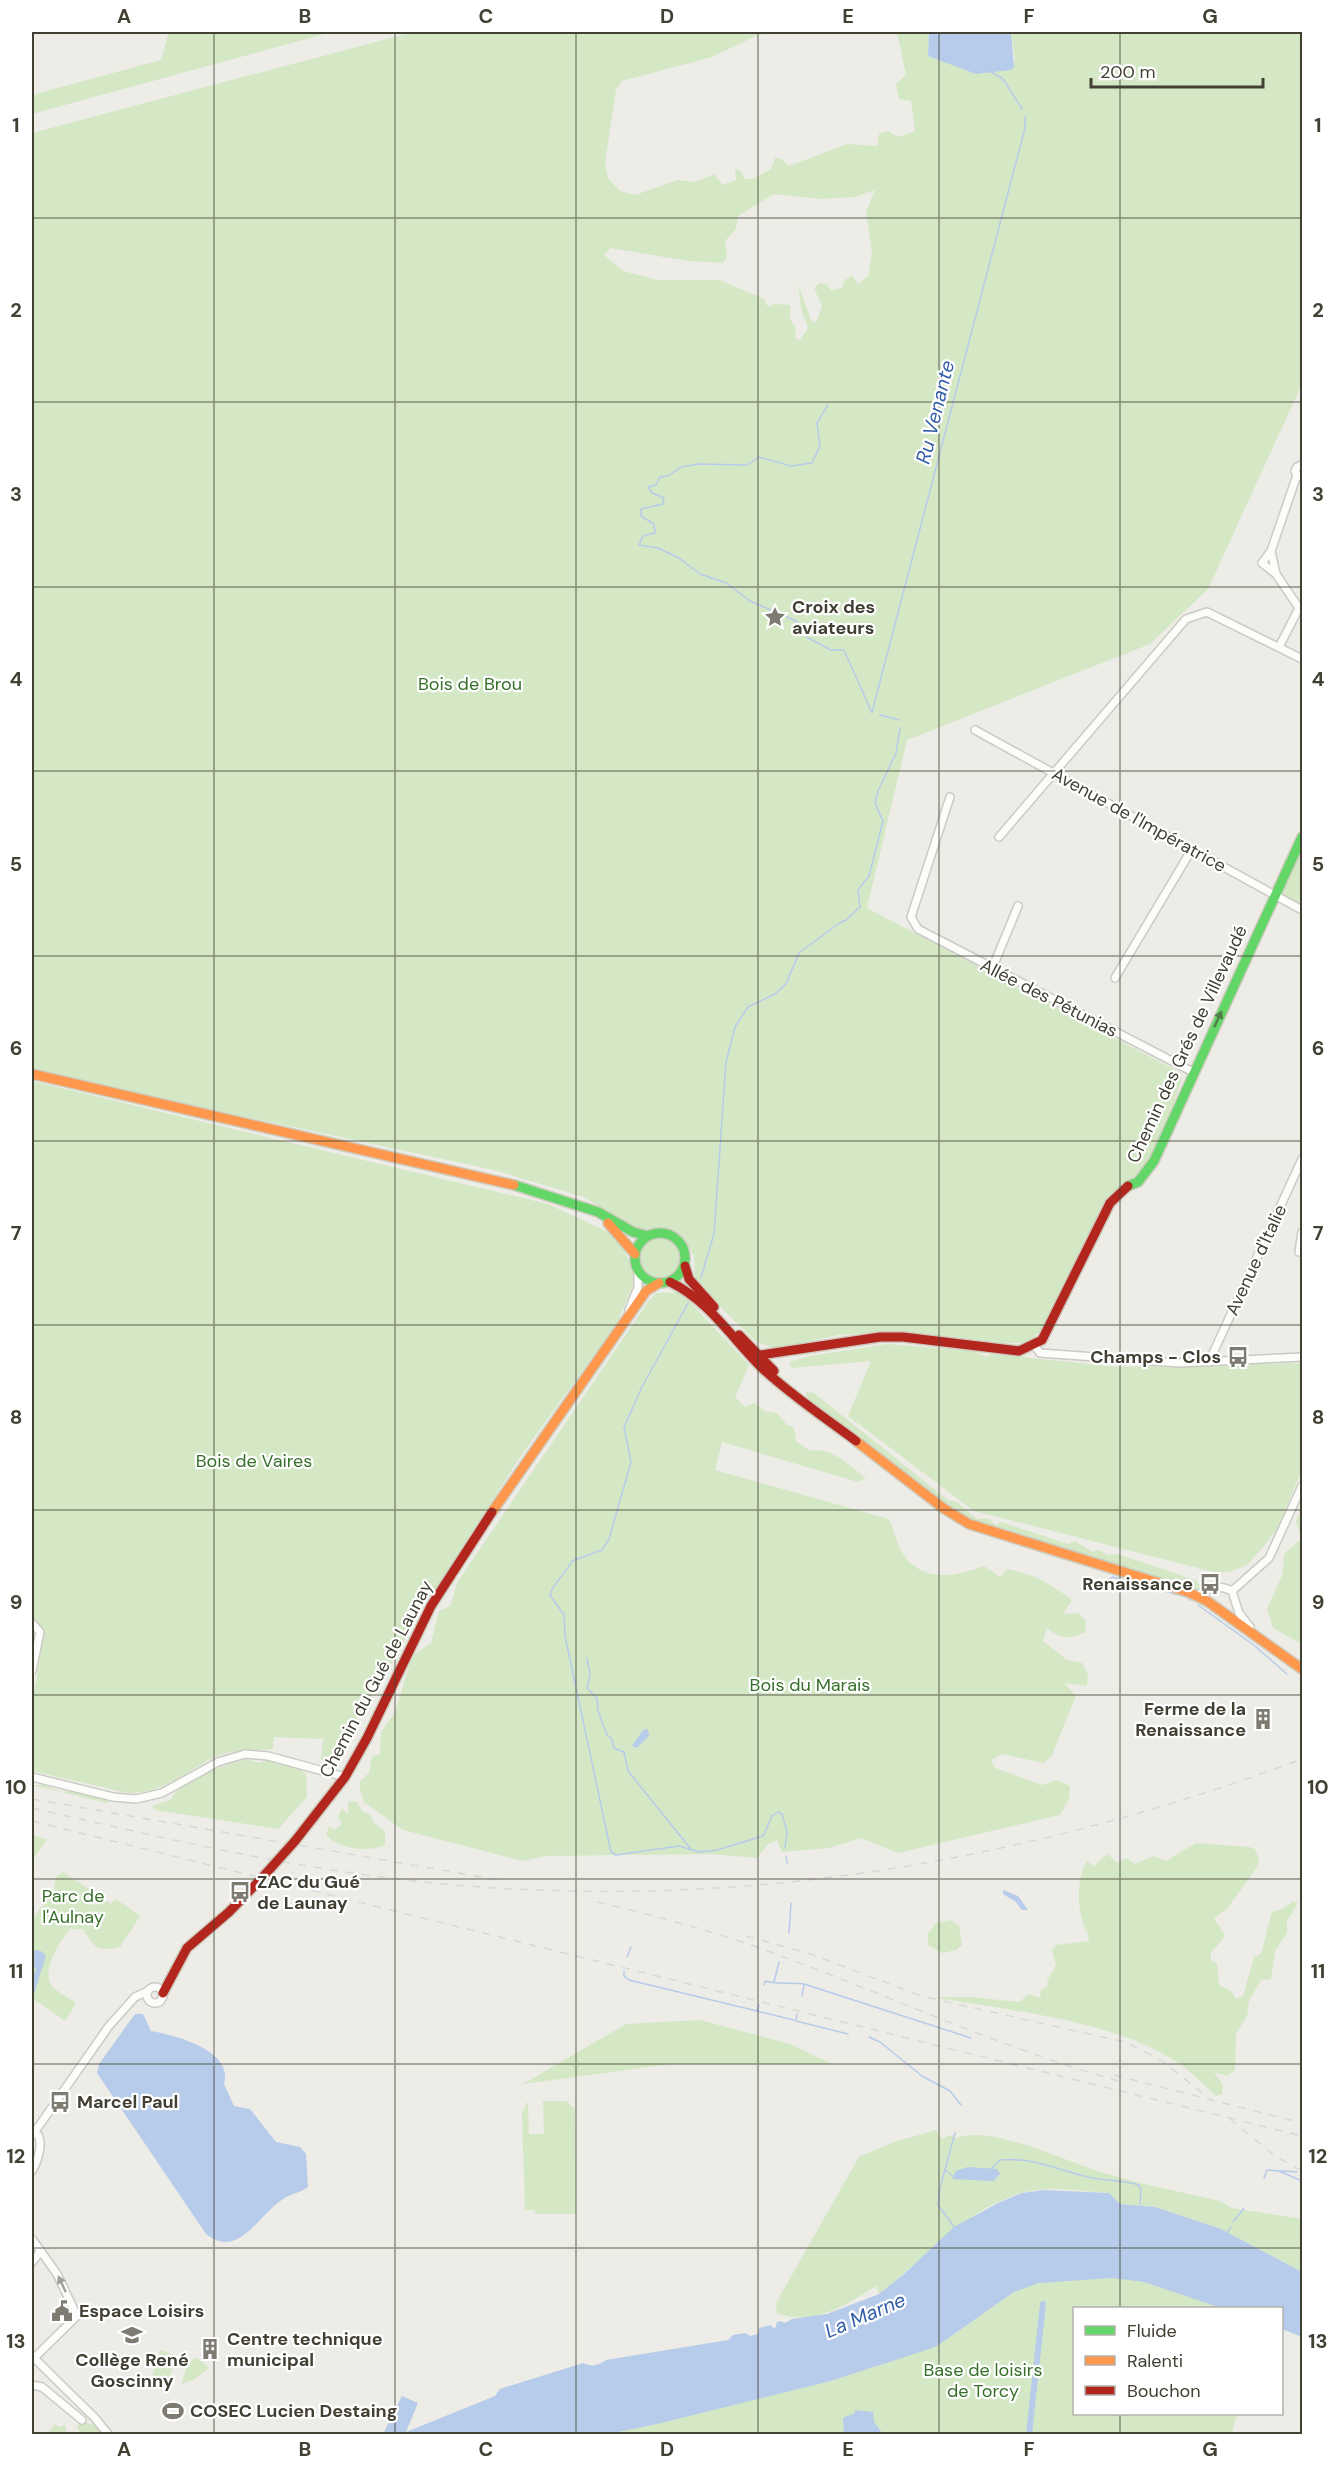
<svg xmlns="http://www.w3.org/2000/svg" width="1334" height="2466" viewBox="0 0 1334 2466" font-family="'DM Sans',sans-serif">
<style>
.green{fill:#d4e8c6;fill-rule:evenodd}
.water{fill:#b7cbea}
.lines{fill:none;stroke-linecap:round;stroke-linejoin:round}
.stream{stroke:#b7cbea;stroke-width:1.5}
.canal{stroke:#b7cbea;stroke-width:6}
.street-casing{stroke:#cbcac4;stroke-width:10}
.fast-casing{stroke:#cccbbd;stroke-width:12}
.slow-casing{stroke:#cccbbd;stroke-width:12}
.jam-casing{stroke:#cccbbd;stroke-width:12}
.street{stroke:#fcfcfb;stroke-width:7}
.fast{stroke:#63d668;stroke-width:9}
.slow{stroke:#ff974d;stroke-width:9}
.jam{stroke:#b3261e;stroke-width:9}
.rail{stroke:#d8d8d7;stroke-width:1.5;stroke-dasharray:8 8;stroke-linecap:butt}
.jam-bridge-casing{stroke:#cccbbd;stroke-width:12;stroke-linecap:butt}
.jam-bridge{stroke:#b3261e;stroke-width:9}
.oneway{fill:#4f7b48}
.oneway2{fill:#9f9e97}
.grid{fill:none;stroke:#423f33;stroke-width:1.5;stroke-opacity:0.55}
.labels{text-anchor:middle;stroke-width:4.5;stroke-linejoin:round;paint-order:stroke}
.poi-label{font-size:18px;font-weight:bold;fill:#423f33;stroke:#fff;text-anchor:start}
.park-label{font-size:18px;fill:#36702a;stroke:#fff}
.street-label{font-size:18px;fill:#423f33;stroke:#fff}
.water-label{font-size:20px;font-style:italic;fill:#325ea8;stroke:#fff}
.neatline{fill:none;stroke:#423f33;stroke-width:2}
.grid-label{font-size:20px;text-anchor:middle;font-weight:bold;fill:#423f33}
</style>
<rect width="100%" height="100%" fill="#edece6"/>
<g class="green">
<polygon points="169,32 332,32 32,114 32,95 161,60"/>
<path d="M413,32h379l-34,3 -46,22 -90,24 -6,9 -11,73 3,15 12,13 15,4 43,-15 17,2 19,-8 9,11 13,-5 -1,-10h5l5,9h7l19,-10 4,-11h5l9,8 58,-22 30,2 2,-12 9,-3 10,6 17,-6 -4,-30 -12,-2 -3,-15 10,-9 -9,-43h32l-1,24 24,8 59,6 4,-9 -4,-29h291v352l-94,205 -58,55 -243,96 -40,168 314,165v10c-11,27 -23,71 -43,92 -11,11 -27,14 -35,29 -17,33 -43,118 -74,136 -7,4 -15,3 -22,3l-107,-12 -62,4 -62,14 -19,-7 -62,-59 -1,-27 -11,-19 -12,-7 -33,1 -54,-34 -90,-27 -462,-99v-938zM875,190l-9,22 6,41 -4,23 -10,8 -6,-9 -8,6 -2,7 -11,2 -4,-6 -7,-1 -6,5 8,18 -6,17 -5,-3 -13,-36 4,28 6,16 -8,12 -5,-2 1,-10 -6,-10v-13l-16,-1 -6,3 -4,-8 -44,-19h-62l-35,-9 -19,-16 6,-7 78,13 35,2 4,-6 -2,-16 11,-12 2,-13 36,-22 46,5 35,-2z"/>
<polygon points="1302,843 1302,905 1277,891"/>
<path d="M32,1081l516,123 60,28 14,15 10,19 2,17 -18,42 -94,129 -108,168 -28,52 -54,84 -11,2 2,-21 -49,-2 -1,12c-18,1 -40,0 -56,7 -29,14 -55,38 -89,37l-96,-22v-68l12,-66 -12,-17z"/>
<circle cx="661" cy="1259" r="22"/>
<path d="M681,1292l68,73 -14,32 10,10 9,-4 11,8 12,2 10,12 7,2 2,14 14,10c21,-5 40,15 56,27l-8,4 -136,-40 -7,28 174,49c5,11 8,25 14,35 20,29 52,23 81,12l16,11 7,-8c27,5 44,15 65,31l-9,14 15,-1 8,8 -1,11c-16,8 -24,7 -38,-4l-4,13 24,19 15,3 6,11 -1,12 -23,-3 12,13 -25,61 -8,6 -41,-9 -11,6 4,8 47,17 14,-5 14,6 -1,12 -9,17 -162,38 -37,-15 -32,10 -47,4 -5,-12 -9,4 -11,14 -45,-4 -166,2 -23,5 -120,-31 -39,-28 -4,-12v-9l9,-8 3,-17 8,-2 1,-22 14,-20 17,-56 19,-13 8,-32 11,-5 8,-25 190,-279 8,-9z"/>
<polygon points="887,1344 974,1351 987,1357 991,1354 1121,1367 1302,1363 1302,1470 1278,1527 1265,1545 1247,1565 1230,1572 1214,1572 974,1511 848,1416 871,1361 792,1368 789,1362 810,1356"/>
<polygon points="806,1392 814,1393 948,1500 957,1502 977,1519 988,1518 996,1525 1001,1522 1068,1544 1075,1541 1093,1552 1099,1550 1108,1555 1117,1554 1195,1580 1201,1586 1200,1590 1194,1591 981,1525 946,1507 807,1399"/>
<polygon points="1302,1510 1302,1644 1273,1628 1267,1609 1283,1573 1284,1554 1301,1539 1296,1520"/>
<path d="M247,1759l13,4 10,-4 10,6c11,-3 18,3 26,9l1,23 -29,32 -123,-19 -3,-4 18,-6 9,-12 35,-19z"/>
<polygon points="32,1785 42,1785 63,1792 72,1789 109,1801 107,1803"/>
<path d="M356,1801l6,10 8,3 4,9 11,8v14c-17,8 -47,4 -59,-10l3,-9 5,4 8,-6 -4,-7 4,-9 6,6v-12z"/>
<polygon points="32,1835 47,1839 32,1861"/>
<path d="M1196,1843l53,4 6,2 4,11 -2,7 -30,42 -13,9 11,18 -14,17v7l6,4 2,21 12,6 5,8 7,-3 11,-39 7,-3 11,-42 12,-4 9,-7 5,2 -11,18v12l-12,18 -4,28 -10,1 -12,21 -2,15 -11,18 -1,36 -8,6 -13,-4 9,13 -1,9 -6,2c-11,-10 -22,-22 -35,-31 -60,-44 -175,-55 -248,-68h39l47,5 10,-8 11,4 1,-8 7,-4 -1,-5 9,-16 -4,-15 4,-5 32,-4 1,-5c-12,-17 -14,-58 -2,-75l7,5 13,-12 11,9 8,-5 9,6 19,-8 12,5z"/>
<path d="M63,1872l48,32 5,-5 24,17 -20,31c-24,5 -24,2 -37,-18h-13c-9,11 -30,43 -18,57 6,7 17,12 24,17l-11,18 -33,-23v-79l22,-27 2,-15z"/>
<polygon points="951,1920 959,1926 962,1945 956,1950 942,1953 928,1945 928,1934 936,1923"/>
<polygon points="700,2020 790,2044 832,2064 670,2064 523,2084 626,2024"/>
<polygon points="528,2101 529,2134 544,2134 543,2101 566,2101 575,2109 576,2214 536,2214 534,2210 525,2210 522,2113"/>
<path d="M936,2130l6,9 9,-4 6,3c32,-14 108,23 141,33 39,13 81,20 121,30l13,7 70,11v53l-81,-43 -66,-22 -35,-3 -11,-11c-28,-2 -61,-8 -88,0 -57,17 -97,66 -142,101l-3,-8c-30,19 -63,41 -99,27l-1,-10 83,-146 35,-15z"/>
<polygon points="1120,2275 1241,2308 1074,2308 1074,2414 1239,2414 1235,2420 1232,2434 608,2434 831,2381 937,2346 1030,2281"/>
<polygon points="160,2350 176,2356 166,2388 150,2383"/>
<polygon points="196,2357 209,2368 195,2379 181,2384 188,2363"/>
<polygon points="80,2422 97,2425 105,2434 81,2434 77,2427"/>
<polygon points="55,2424 60,2427 66,2425 66,2434 47,2434"/>
</g>
<g class="water">
<polygon points="929,32 1011,32 1014,67 1011,70 976,74 928,56"/>
<polygon points="648,1729 649,1736 637,1748 632,1746 643,1730"/>
<polygon points="1003,1890 1018,1896 1028,1910 1022,1910 1016,1902 1003,1894"/>
<polygon points="32,1950 41,1951 46,1956 34,1994 32,1993 32,1977 36,1970 32,1963"/>
<path d="M135,2014h8l8,17c23,4 83,19 73,53l10,22 16,3 26,33 24,5 6,7 2,33c-8,6 -18,7 -25,12 -25,16 -44,61 -77,35l-109,-161 2,-9z"/>
<polygon points="968,2167 997,2169 1000,2174 993,2181 952,2179 956,2171"/>
<path d="M1044,2190l65,3 11,11 35,3 66,22 81,43v65l-20,-8v-21h-61l-77,-26 -32,-4 -73,5 -25,9 -77,54 -17,6 -89,29 -174,43 -49,10h-225l19,-38 16,7 -12,29 89,-36 5,-7 83,-26c9,4 15,3 23,-3l122,-20 5,-5 13,-2 4,3 8,-2 1,-6 11,-3 5,4 2,-7 3,-1 5,2 7,-4 35,-5 52,-20 26,-21 49,-46 46,-25 22,-9z"/>
<polygon points="855,2410 873,2412 874,2422 883,2434 844,2434 843,2418 855,2413"/>
</g>
<g class="lines">
<g class="stream">
<polyline points="990,71 1003,79 1022,109"/>
<polyline points="828,405 817,423 820,446 812,463 791,466 759,457 747,465 699,464 681,467 668,476 660,477 656,485 648,487 652,493 664,498 663,504 641,509 641,516 654,524 655,533 643,536 639,545 658,548 679,558 700,574 726,583 750,601 796,621 808,638 831,650 844,650 872,713"/>
<polyline points="872,712 1025,128 1025,117"/>
<polyline points="880,715 899,720"/>
<polyline points="701,1277 714,1234 726,1062 735,1027 748,1007 775,994 786,984 799,953 838,924 846,920 860,907 858,890 869,876 883,821 875,803 878,791 896,753 900,728"/>
<path d="M688,1303l-46,84 -18,40 7,35 -22,77 -7,11 -30,11c-6,13 -20,23 -22,34l14,20 1,21 46,216 5,3 63,-9 21,6 17,-2 46,-14 9,-20 6,-4 4,2 5,18 -2,16"/>
<polyline points="1089,1579 1103,1583 1113,1577 1186,1597"/>
<polyline points="1189,1599 1191,1600"/>
<polyline points="1198,1605 1255,1646 1287,1674"/>
<polyline points="587,1658 590,1675 587,1688 597,1698 598,1711 607,1735 612,1739 614,1748 624,1752 628,1771 690,1848"/>
<polyline points="786,1856 787,1863"/>
<polyline points="789,1933 791,1903"/>
<polyline points="627,1957 631,1947"/>
<polyline points="624,1971 624,1976 629,1980 757,2011"/>
<polyline points="774,1982 779,1962"/>
<polyline points="804,1984 971,2038"/>
<path d="M764,1985l1,-4c15,4 26,1 39,3l-2,12"/>
<polyline points="759,2005 757,2011 794,2020"/>
<polyline points="797,2014 796,2021 848,2034"/>
<polyline points="869,2037 880,2042 922,2076 950,2091 961,2105"/>
<path d="M991,2169l9,-9c33,-3 61,11 92,18 17,3 31,2 47,7l2,5 -1,14"/>
<polyline points="946,2171 953,2176"/>
<polyline points="1279,2171 1302,2181"/>
<polyline points="1264,2178 1267,2170 1297,2172"/>
<polyline points="1233,2222 1244,2208"/>
<polyline points="955,2228 938,2205 940,2188 955,2133"/>
<polyline points="1226,2234 1231,2227"/>
</g>
<polyline class="canal" points="1029,2434 1043,2304"/>
<defs>
<g id="street">
<polyline points="1302,465 1297,467 1295,471 1297,475 1302,477"/>
<polyline points="1271,551 1262,563 1276,574"/>
<polyline points="1279,647 1299,608 1276,574 1271,551 1297,475"/>
<polyline points="975,730 1302,910"/>
<polyline points="950,797 911,917 918,929 1193,1072"/>
<polyline points="999,837 1186,619 1207,612 1302,659"/>
<polyline points="992,969 1018,906"/>
<polyline points="1115,978 1192,849"/>
<polyline points="1299,1252 1302,1232"/>
<polyline points="629,1310 638,1287 638,1270"/>
<polyline points="1035,1346 1040,1353 1179,1363 1302,1357"/>
<polyline points="1209,1362 1302,1159"/>
<polyline points="1232,1591 1269,1558 1302,1486"/>
<path d="M1197,1596c12,-9 21,-12 35,-5l7,22 11,14"/>
<polyline points="32,1623 40,1632 32,1671"/>
<polyline points="32,1777 113,1797 136,1799 162,1793 218,1762 245,1754 268,1756 345,1777"/>
<circle cx="155" cy="1995" r="8"/>
<polyline points="34,2133 109,2026 135,1997 148,1991"/>
<path d="M32,2171c6,-10 11,-27 6,-36l-6,-2"/>
<polyline points="32,2239 57,2274 77,2316 34,2358"/>
<polyline points="32,2262 41,2251"/>
<polyline points="32,2356 94,2417 108,2434"/>
<polyline points="32,2385 42,2387 82,2420"/>
</g>
<g id="fast">
<polyline points="514,1185 598,1212 633,1232 648,1236"/>
<polyline points="1128,1186 1138,1182 1154,1161 1302,837"/>
<circle cx="660" cy="1258" r="25"/>
</g>
<g id="slow">
<polyline points="32,1074 514,1185"/>
<polyline points="608,1223 635,1254"/>
<polyline points="856,1441 943,1508 969,1524 1188,1592 1207,1601 1302,1669"/>
<polyline points="492,1512 646,1291 659,1283"/>
</g>
<g id="jam">
<polyline points="685,1266 689,1279 714,1307"/>
<path d="M670,1282c38,18 61,55 91,85 28,27 63,50 95,74"/>
<polyline points="739,1335 774,1371"/>
<polyline points="754,1356 880,1337 903,1337 1019,1351 1042,1340 1110,1203 1128,1186"/>
<polyline points="295,1841 345,1777 367,1738 431,1606 492,1512"/>
<polyline points="163,1993 187,1948 229,1912 261,1879"/>
</g>
</defs>
<use href="#street" class="street-casing"/>
<use href="#fast" class="fast-casing"/>
<use href="#slow" class="slow-casing"/>
<use href="#jam" class="jam-casing"/>
<use href="#street" class="street"/>
<use href="#fast" class="fast"/>
<use href="#slow" class="slow"/>
<use href="#jam" class="jam"/>
<g class="rail">
<polyline points="32,1799 499,1880"/>
<path d="M32,1808c118,27 236,55 357,70 315,39 617,-9 913,-119"/>
<polyline points="32,1821 1302,2136"/>
<path d="M597,1902c52,12 103,26 154,43 124,44 243,101 371,137"/>
<polyline points="746,1936 811,1954 921,1996 1125,2042 1161,2060 1206,2096"/>
<polyline points="1114,2075 1302,2123"/>
<polyline points="1230,2119 1275,2156 1302,2171"/>
</g>
<defs>
<polyline id="jam-bridge" points="261,1879 295,1841"/>
</defs>
<use href="#jam-bridge" class="jam-bridge-casing"/>
<use href="#jam-bridge" class="jam-bridge"/>
</g>
<defs><path id="oneway-solid" d="M-6-.8H1V-3.2L6.5 0L1 3.2V.8H-6Z" transform="scale(1.5)"/></defs>
<use class="oneway" href="#oneway-solid" transform="translate(1218 1019) rotate(-65)"/>
<use class="oneway2" href="#oneway-solid" transform="translate(62 2284) rotate(-115)"/>
<path class="grid" d="M214,32v2402M395,32v2402M576,32v2402M758,32v2402M939,32v2402M1120,32v2276M32,218h1270M32,402h1270M32,587h1270M32,771h1270M32,956h1270M32,1141h1270M32,1325h1270M32,1510h1270M32,1695h1270M32,1879h1270M32,2064h1270M32,2248h1270M1120,2414v20"/>
<defs>
<symbol id="sight-bare" viewBox="-9 -9 18 18"><path d="M0-6L1.8-2.2L6-1.7L2.9 1.2L3.7 5.4L0 3.3L-3.7 5.4L-2.9 1.2L-6-1.7L-1.8-2.2Z" fill="#7e7c72" stroke="#fff" stroke-width="2.5" paint-order="stroke"/></symbol>
<symbol id="bus-bare" viewBox="-9 -9 18 18"><path d="M-5-6H5V4H4V6H2V4H-2V6H-4V4H-5ZM-3.5-4V0h7V-4ZM-3.5 1.2v1.5H-2V1.2ZM2 1.2v1.5H3.5V1.2Z" fill="#7e7c72" stroke="#fff" stroke-width="2.5" paint-order="stroke"/></symbol>
<symbol id="building-bare" viewBox="-9 -9 18 18"><path d="M-4-6H4V6H1V3H-1V6H-4ZM-2.5-4.3h1.7v1.8h-1.7ZM.8-4.3h1.7v1.8H.8ZM-2.5-1h1.7V.8h-1.7ZM.8-1h1.7V.8H.8Z" fill="#7e7c72" stroke="#fff" stroke-width="2.5" paint-order="stroke"/></symbol>
<symbol id="civic-bare" viewBox="-9 -9 18 18"><path d="M-.6-6.5H3V-4.5H.6V-3L4-1V1h2V6H-6V1h2V-1L-.6-3ZM-1.2 2.5V6h2.4V2.5Z" fill="#7e7c72" stroke="#fff" stroke-width="2.5" paint-order="stroke"/></symbol>
<symbol id="school-bare" viewBox="-9 -9 18 18"><path d="M0-5L7-2L0 1L-7-2ZM-4 1L0 2.5L4 1V4Q0 6-4 4Z" fill="#7e7c72" stroke="#fff" stroke-width="2.5" paint-order="stroke"/></symbol>
<symbol id="stadium-bare" viewBox="-9 -9 18 18"><path d="M0-5a6.5 5 0 1 0 0 10a6.5 5 0 1 0 0-10ZM-3.5-1.8h7v3.6h-7Z" fill="#7e7c72" stroke="#fff" stroke-width="2.5" paint-order="stroke"/></symbol>
</defs>
<g fill-rule="evenodd">
<use href="#sight-bare" x="760" y="602" width="30" height="30"/>
<use href="#bus-bare" x="1223" y="1342" width="30" height="30"/>
<use href="#bus-bare" x="1195" y="1569" width="30" height="30"/>
<use href="#building-bare" x="1248" y="1704" width="30" height="30"/>
<use href="#bus-bare" x="225" y="1877" width="30" height="30"/>
<use href="#bus-bare" x="45" y="2087" width="30" height="30"/>
<use href="#civic-bare" x="47" y="2296" width="30" height="30"/>
<use href="#school-bare" x="117" y="2320" width="30" height="30"/>
<use href="#building-bare" x="195" y="2334" width="30" height="30"/>
<use href="#stadium-bare" x="158" y="2396" width="30" height="30"/>
</g>
<g class="labels">
<g class="poi-label">
<text x="792" y="613">Croix des<tspan x="792" dy="21">aviateurs</tspan></text>
<text x="1221" y="1363" text-anchor="end">Champs - Clos</text>
<text x="1193" y="1590" text-anchor="end">Renaissance</text>
<text x="1246" y="1715" text-anchor="end">Ferme de la<tspan x="1246" dy="21">Renaissance</tspan></text>
<text x="257" y="1888">ZAC du Gué<tspan x="257" dy="21">de Launay</tspan></text>
<text x="77" y="2108">Marcel Paul</text>
<text x="79" y="2317">Espace Loisirs</text>
<text x="227" y="2345">Centre technique<tspan x="227" dy="21">municipal</tspan></text>
<text x="132" y="2366" text-anchor="middle">Collège René<tspan x="132" dy="21">Goscinny</tspan></text>
<text x="190" y="2417">COSEC Lucien Destaing</text>
</g>
<g class="park-label">
<text x="470" y="690">Bois de Brou</text>
<text x="254" y="1467">Bois de Vaires</text>
<text x="810" y="1691">Bois du Marais</text>
<text x="73" y="1902">Parc de<tspan x="73" dy="21">l'Aulnay</tspan></text>
<text x="983" y="2376">Base de loisirs<tspan x="983" dy="21">de Torcy</tspan></text>
</g>
<g class="street-label">
<text transform="translate(1139 820) rotate(29)" y="6">Avenue de l'Impératrice</text>
<text transform="translate(1049 998) rotate(27)" y="6">Allée des Pétunias</text>
<text transform="translate(1187 1044) rotate(-65)" y="6">Chemin des Grés de Villevaudé</text>
<text transform="translate(1256 1260) rotate(-65)" y="6">Avenue d'Italie</text>
<text transform="translate(376 1679) rotate(-62)" y="6">Chemin du Gué de Launay</text>
</g>
<g class="water-label">
<text transform="translate(935 412) rotate(-76)" y="7">Ru Venante</text>
<text transform="translate(865 2315) rotate(-23)" y="7">La Marne</text>
</g>
</g>
<rect width="1334" height="2466" fill="none" stroke="#ffffff" stroke-width="66"/>
<rect x="1073" y="2307" width="210" height="108" fill="#ffffff" stroke="#b3b2ad" stroke-width="1.5"/>
<rect x="1085" y="2326" width="30" height="9" fill="#63d668" stroke="#b3b2ad" stroke-width="1.5"/>
<text x="1127" y="2337" font-size="18" fill="#423f33">Fluide</text>
<rect x="1085" y="2356" width="30" height="9" fill="#ff974d" stroke="#b3b2ad" stroke-width="1.5"/>
<text x="1127" y="2367" font-size="18" fill="#423f33">Ralenti</text>
<rect x="1085" y="2386" width="30" height="9" fill="#b3261e" stroke="#b3b2ad" stroke-width="1.5"/>
<text x="1127" y="2397" font-size="18" fill="#423f33">Bouchon</text>
<path d="M1091 78v9h172v-9" fill="none" stroke="#423f33" stroke-width="3"/>
<text x="1100" y="78" font-size="18" fill="#423f33" stroke="#ffffff" stroke-width="4.5" paint-order="stroke">200 m</text>
<rect x="33" y="33" width="1268" height="2400" class="neatline"/>
<g class="grid-label">
<text x="124" y="23">A</text>
<text x="305" y="23">B</text>
<text x="486" y="23">C</text>
<text x="667" y="23">D</text>
<text x="848" y="23">E</text>
<text x="1029" y="23">F</text>
<text x="1210" y="23">G</text>
<text x="16" y="132">1</text>
<text x="1318" y="132">1</text>
<text x="16" y="317">2</text>
<text x="1318" y="317">2</text>
<text x="16" y="501">3</text>
<text x="1318" y="501">3</text>
<text x="16" y="686">4</text>
<text x="1318" y="686">4</text>
<text x="16" y="871">5</text>
<text x="1318" y="871">5</text>
<text x="16" y="1055">6</text>
<text x="1318" y="1055">6</text>
<text x="16" y="1240">7</text>
<text x="1318" y="1240">7</text>
<text x="16" y="1424">8</text>
<text x="1318" y="1424">8</text>
<text x="16" y="1609">9</text>
<text x="1318" y="1609">9</text>
<text x="16" y="1794">10</text>
<text x="1318" y="1794">10</text>
<text x="16" y="1978">11</text>
<text x="1318" y="1978">11</text>
<text x="16" y="2163">12</text>
<text x="1318" y="2163">12</text>
<text x="16" y="2348">13</text>
<text x="1318" y="2348">13</text>
<text x="124" y="2456">A</text>
<text x="305" y="2456">B</text>
<text x="486" y="2456">C</text>
<text x="667" y="2456">D</text>
<text x="848" y="2456">E</text>
<text x="1029" y="2456">F</text>
<text x="1210" y="2456">G</text>
</g>
</svg>
